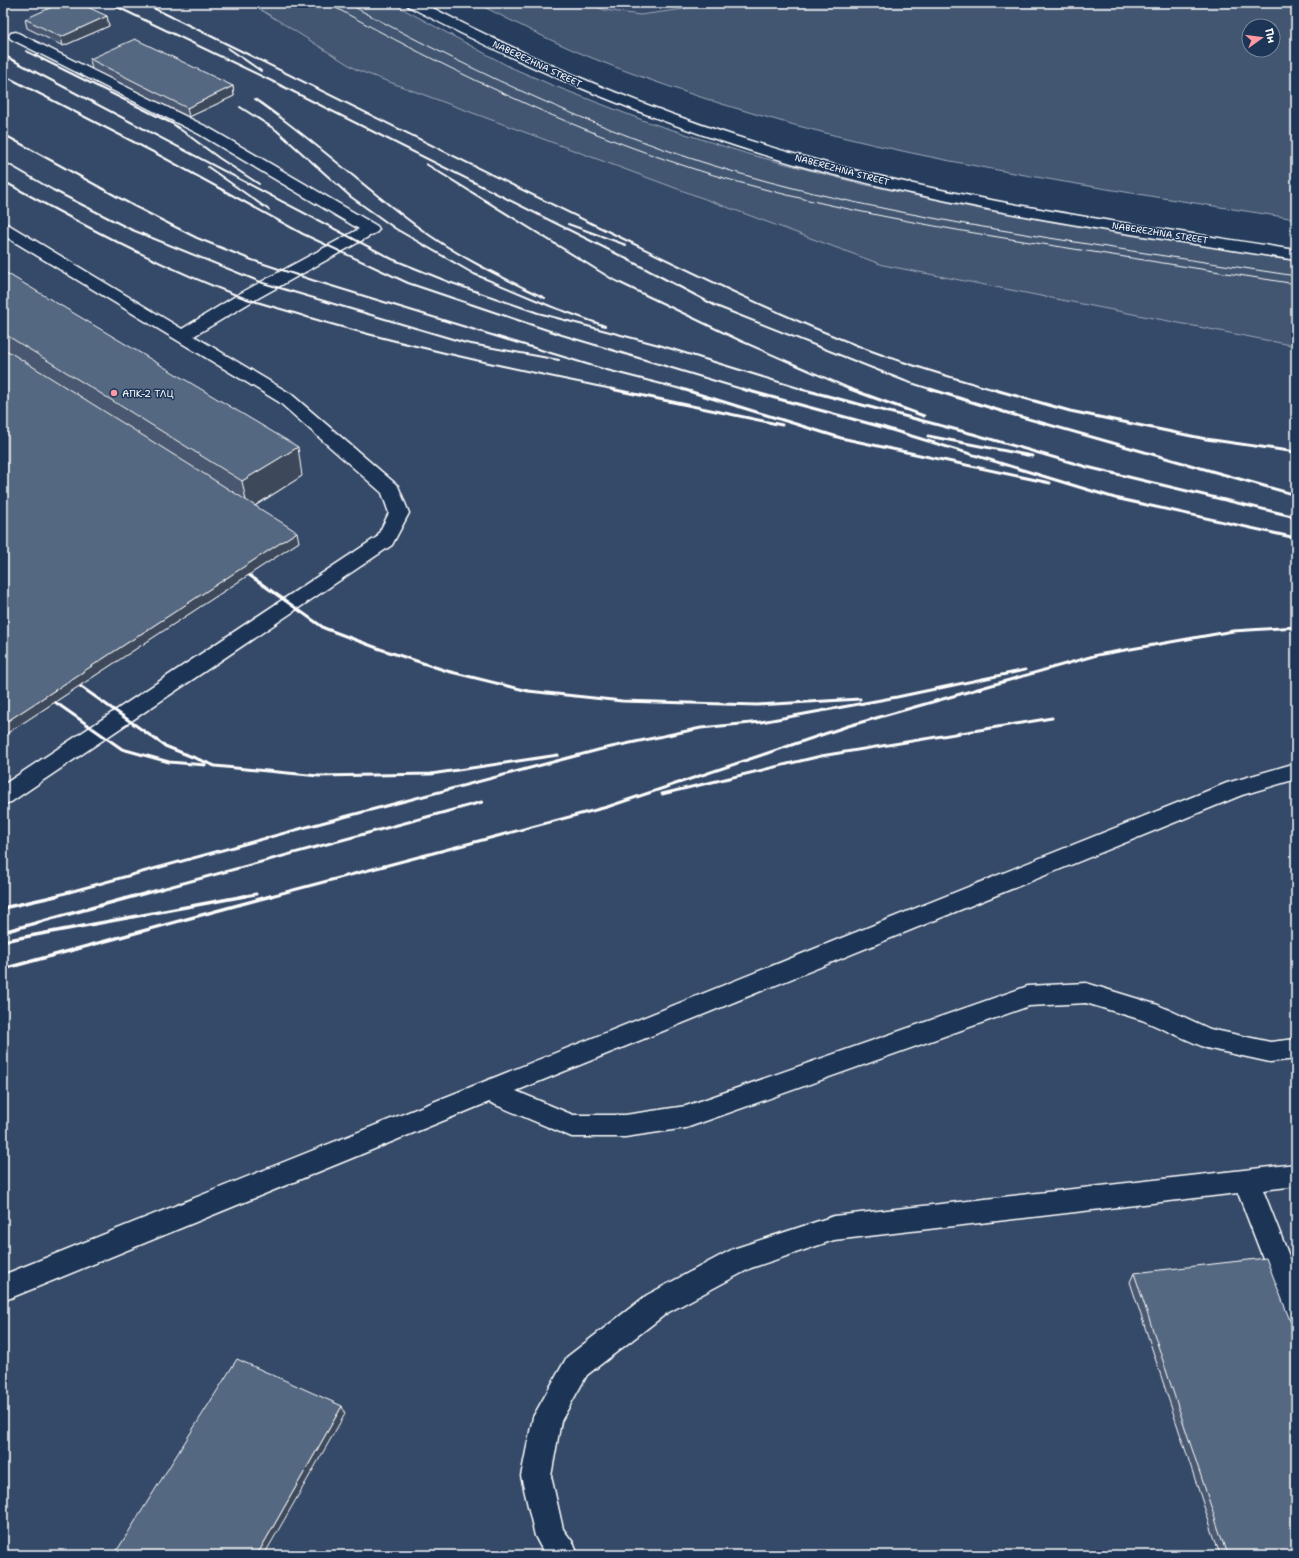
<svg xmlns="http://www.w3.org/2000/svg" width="1299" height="1558" viewBox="0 0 1299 1558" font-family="'Shantell Sans',sans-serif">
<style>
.built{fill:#344a68}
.green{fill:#425672;stroke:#a0aab8;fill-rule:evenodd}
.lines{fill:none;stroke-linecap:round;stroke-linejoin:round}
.lane-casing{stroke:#fff;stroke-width:3}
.highway-casing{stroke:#fff;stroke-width:3}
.lane{fill:#1d3557;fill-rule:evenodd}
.highway{fill:#1d3557;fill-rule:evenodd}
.tram{stroke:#fff;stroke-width:1}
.rail-far2{stroke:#fff;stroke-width:2}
.rail-far1{stroke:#fff;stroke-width:3}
.rail{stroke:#fff;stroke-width:3.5}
.wall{fill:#49596f;stroke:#fff}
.shaded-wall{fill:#3c485a;stroke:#fff}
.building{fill:#556781;stroke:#fff}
.poi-dot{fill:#ff9aa2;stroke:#1d3557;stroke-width:1.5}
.labels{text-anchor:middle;stroke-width:3;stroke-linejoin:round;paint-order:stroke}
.far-street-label{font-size:9px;fill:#fff;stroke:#1d3557}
.poi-label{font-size:10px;fill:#fff;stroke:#1d3557;text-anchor:start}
</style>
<rect width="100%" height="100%" fill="#263d5e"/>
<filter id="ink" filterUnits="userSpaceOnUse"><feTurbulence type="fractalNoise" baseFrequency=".025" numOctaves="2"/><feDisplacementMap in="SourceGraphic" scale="8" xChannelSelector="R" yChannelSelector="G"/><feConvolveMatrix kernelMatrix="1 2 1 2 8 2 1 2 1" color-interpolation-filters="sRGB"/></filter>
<g filter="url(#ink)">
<g class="built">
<polygon points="3,3 250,3 357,70 883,265 1296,346 1296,1555 3,1555"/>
<polygon points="585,3 694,3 685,9 640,15 605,10"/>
</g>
<g class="green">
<polygon points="250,3 392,3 510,67 552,85 645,121 748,154 862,184 984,210 1121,234 1296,260 1296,346 883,265 357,70"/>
<path d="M476,3h109l20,7 35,5 44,-6 10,-6h602v216c-205,-33 -413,-60 -611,-127 -44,-15 -89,-31 -132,-51 -26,-12 -51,-25 -77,-38zM1249,26h24v24h-24z"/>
</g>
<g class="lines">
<defs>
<g id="lane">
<polygon points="16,32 209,128 377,226 379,229 377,232 251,302 194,336 291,394 398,486 409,513 392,545 11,802 3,804 3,785 377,537 389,513 382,493 279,402 3,235 3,223 9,225 182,329 239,294 359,229 199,134 11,39 9,36 11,33"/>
<polygon points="1296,763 1296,779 1242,795 516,1091 573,1115 625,1115 686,1106 1028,986 1086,983 1158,1005 1210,1029 1270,1042 1296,1039 1296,1059 1270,1062 1206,1048 1142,1020 1086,1003 1029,1006 686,1128 625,1137 572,1137 489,1102 3,1301 3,1275 1227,783"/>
<polygon points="1296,1164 1296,1186 1263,1190 1296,1274 1296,1322 1286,1318 1238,1193 834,1240 751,1268 667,1313 587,1375 561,1421 551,1476 563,1529 574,1544 578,1555 545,1555 535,1536 521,1476 533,1417 567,1357 647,1295 733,1249 834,1216"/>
</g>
<path id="highway" d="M406,3h17c126,66 258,121 396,158 156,42 317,64 477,89v10c-164,-26 -330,-49 -491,-93 -138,-39 -270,-94 -397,-161z"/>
</defs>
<use href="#lane" class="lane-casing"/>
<use href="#highway" class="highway-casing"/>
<use href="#lane" class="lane"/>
<use href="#highway" class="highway"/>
<g class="tram">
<path d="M327,3c118,65 239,125 367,166 99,31 202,51 304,68 99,16 199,31 298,47"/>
<path d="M347,3c114,62 231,119 355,159 86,28 175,46 263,62 110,19 221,35 331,52"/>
</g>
<g class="rail-far2">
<polyline points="109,3 282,86 623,257 716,306 905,381 933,390"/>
<path d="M143,3c153,74 304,151 456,224 85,41 174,86 262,120 43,17 89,30 134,43"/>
<polyline points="228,48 261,71"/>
<polyline points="26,51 173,124 219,158 259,184"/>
<polyline points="3,55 392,259 449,282 538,313 659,345 805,390"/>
<polyline points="3,75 157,154 303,234 408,283 562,335 745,390"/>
<path d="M255,99c57,39 107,87 163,128 39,29 83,50 127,71"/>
<polyline points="240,107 276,130 351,197 396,229 474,274 550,306 605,326"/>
<polyline points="3,134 134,206 197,238 252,260 312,280 603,369 685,390"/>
<polyline points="3,161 53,190 130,229 263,283 466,343 559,360"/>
<polyline points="426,164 612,279 741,341 853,390"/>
<polyline points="208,167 269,210"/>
<path d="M3,181c78,43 157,86 241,117 21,7 42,12 63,19 101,30 205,51 309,73"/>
<polyline points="568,224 626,245"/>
</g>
<g class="rail-far1">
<polyline points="611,389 782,425"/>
<polyline points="682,389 841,438 1050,483"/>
<polyline points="742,389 882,427 1115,498 1296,538"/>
<polyline points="801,389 973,434 1087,467 1296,517"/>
<polyline points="850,389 924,416"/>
<polyline points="930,389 1004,412 1296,495"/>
<polyline points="992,389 1070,411 1206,439 1296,452"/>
<polyline points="928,436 1032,456"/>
<polyline points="249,575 324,628 380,649 447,671 528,691 622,701 757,705 860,699"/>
<polyline points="80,686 165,746 215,766 319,776 431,774 558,755"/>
<polyline points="55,702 122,749 169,762 205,765"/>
<polyline points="662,794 821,756 1052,718"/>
<polyline points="51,897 325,822 602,749 701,728 761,722 897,697 1025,670"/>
<polyline points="132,897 482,802"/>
<polyline points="239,897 256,894"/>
<polyline points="267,897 607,807 848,726 1097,655 1233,631 1296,627"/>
</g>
<g class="rail">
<polyline points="3,908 56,896"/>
<polyline points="3,932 135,896"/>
<polyline points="3,941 245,896"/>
<polyline points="3,969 271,896"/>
</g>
</g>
<g class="wall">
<polygon points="107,16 109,26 63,46 27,28 25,19"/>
<polygon points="90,59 233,86 234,96 189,117 92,69"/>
<polygon points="3,271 302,476 255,506 299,542 3,736"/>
<polygon points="1134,1273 1296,1555 1220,1555 1130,1282"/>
</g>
<g class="shaded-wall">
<polygon points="107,16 109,26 63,46 61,37"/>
<polygon points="233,86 234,96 189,117 187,108"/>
<polygon points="298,447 302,476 248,510 242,481"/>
<polygon points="297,532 299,542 3,736 3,724"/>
<polygon points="342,1406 345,1414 264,1555 257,1555"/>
</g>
<g class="building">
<polygon points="61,3 79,3 107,16 61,37 25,19"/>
<polygon points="135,39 233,86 187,108 90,59"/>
<polygon points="3,271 298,447 242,481 3,333"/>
<polygon points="3,348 297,532 3,724"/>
<polygon points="1266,1258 1296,1336 1296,1555 1227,1555 1134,1273"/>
<polygon points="237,1359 342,1406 257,1555 114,1555"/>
</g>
</g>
<circle class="poi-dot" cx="114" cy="393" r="4"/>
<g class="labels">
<g class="far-street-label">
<text transform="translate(537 64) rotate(25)" y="3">NABEREZHNA STREET</text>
<text transform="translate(842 170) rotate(15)" y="3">NABEREZHNA STREET</text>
<text transform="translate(1160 233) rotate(9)" y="3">NABEREZHNA STREET</text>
</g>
<g class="poi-label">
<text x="122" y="397">АПК-2 ТЛЦ</text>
</g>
</g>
<rect width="1299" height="1558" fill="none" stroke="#1d3557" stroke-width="16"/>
<rect x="8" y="8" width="1283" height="1542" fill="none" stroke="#fff" stroke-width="1.5" filter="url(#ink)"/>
<g transform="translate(1261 38) rotate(76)"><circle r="19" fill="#1d3557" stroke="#77869a"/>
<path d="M0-3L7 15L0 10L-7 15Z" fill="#ff9aa2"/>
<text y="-6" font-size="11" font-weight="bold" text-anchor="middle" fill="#ffffff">Пн</text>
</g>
</svg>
